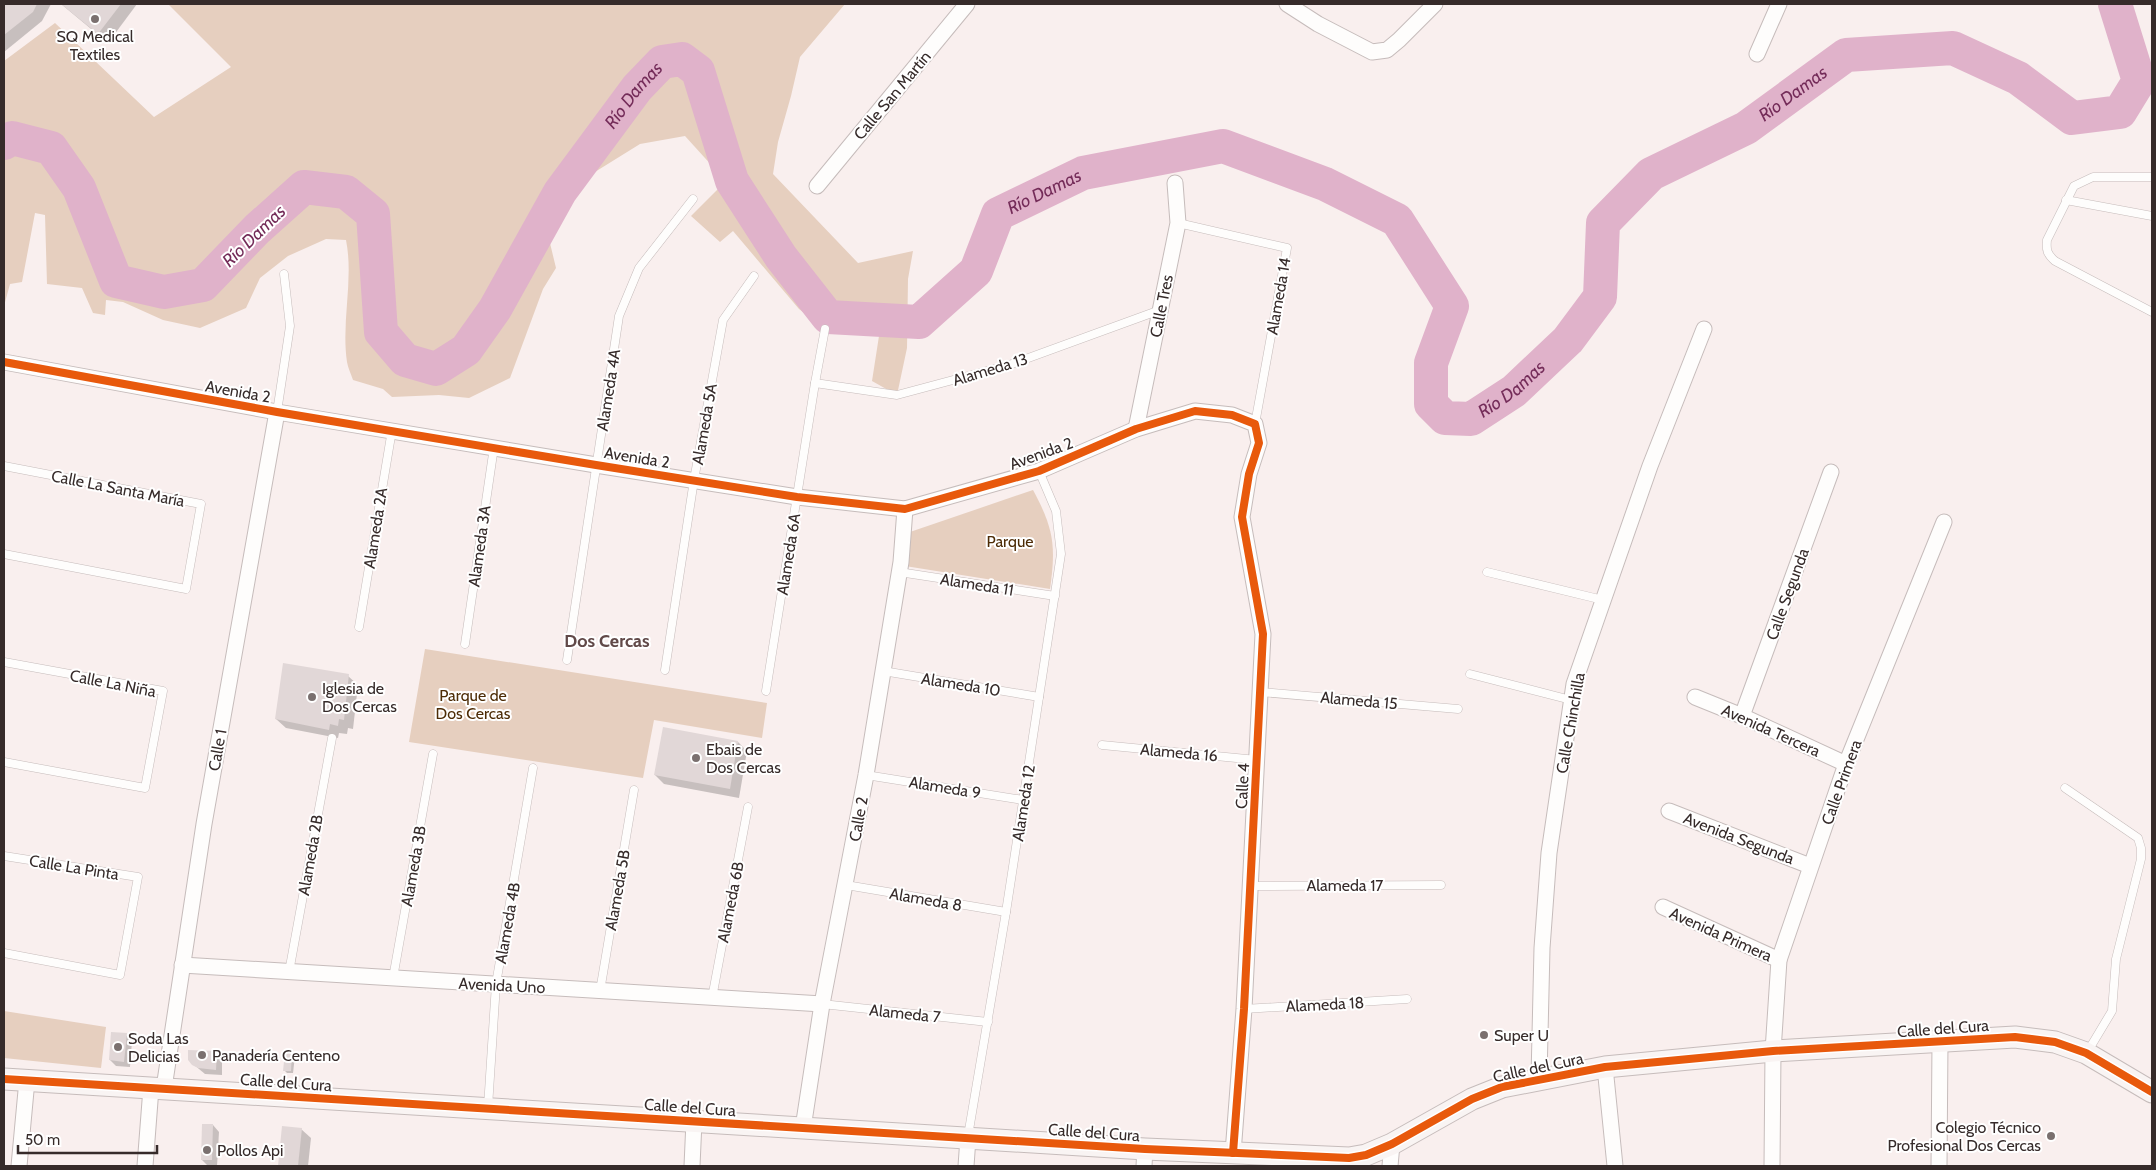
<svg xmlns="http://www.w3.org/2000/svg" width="2156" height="1170" viewBox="0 0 2156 1170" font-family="Cabin,sans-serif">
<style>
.green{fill:#e6cfbf}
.shadow{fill:#0003}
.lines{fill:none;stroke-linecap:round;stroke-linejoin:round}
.river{stroke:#e0b2ca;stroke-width:34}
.building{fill:#e1d7d7}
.lane-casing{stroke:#c6bcbb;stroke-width:9}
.street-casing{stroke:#c6bcbb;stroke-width:17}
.secondary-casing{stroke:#c6bcbb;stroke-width:23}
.lane{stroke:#fefdfc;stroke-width:8}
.street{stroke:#fefdfc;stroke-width:15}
.secondary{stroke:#f9f4f3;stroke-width:21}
.cycleway-casing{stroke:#fff;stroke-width:11}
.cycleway{stroke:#e8590c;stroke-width:8}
.poi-dot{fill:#7a706f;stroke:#fff;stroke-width:2}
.labels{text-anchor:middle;stroke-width:4;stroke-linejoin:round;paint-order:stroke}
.poi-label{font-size:16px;fill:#362b2a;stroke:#fff;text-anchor:start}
.street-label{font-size:16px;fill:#362b2a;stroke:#fff}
.park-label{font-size:16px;fill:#4d2c06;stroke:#fff}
.water-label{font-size:18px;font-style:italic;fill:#742c59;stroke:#fff}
.neighbourhood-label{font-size:18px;font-weight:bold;fill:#614948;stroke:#fff}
</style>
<rect width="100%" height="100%" fill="#f9efee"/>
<g class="green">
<path d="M168,4h677l-45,53 -9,39 -13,46 -5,32 85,89 55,-12 -5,28 -1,69 -10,47 -25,-14 7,-45 -54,-7 -26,-20 -66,-78 -13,11 -29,-26 29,-29 -6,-19 -29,-32 -45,8 -58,36 -33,59 7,29 -13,21 -33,89 -41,20 -30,-3 -47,2 -9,-8 -30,-9c-2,-6 -5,-12 -6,-18 -6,-41 7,-82 -1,-122l-20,-1 -38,17 -28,22 -14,30 -46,20 -37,-8 -40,-18 -17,-2 -1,15 -12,-2 -11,-25 -35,-4 -2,-69 -10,-2 -13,69 -12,2 -6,22v-245l51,-38 99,94 77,-50z"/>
<path d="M1033,490c21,39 23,56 17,99l-145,-23 5,-34z"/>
<polygon points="425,649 767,703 762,738 654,720 643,778 409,742"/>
<polygon points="4,1011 106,1027 101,1068 4,1058"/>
</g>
<g class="shadow">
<polygon points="4,4 51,4 42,21 4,52"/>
<polygon points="61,4 137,4 108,43"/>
<polygon points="348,676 358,685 353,729 348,728 347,734 339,733 338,738 286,728 276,719"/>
<polygon points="738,742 747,751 739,798 664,784 655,775"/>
<polygon points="126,1035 132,1041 130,1067 116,1066 110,1060"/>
<polygon points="216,1052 222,1058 222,1075 205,1074 193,1064"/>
<polygon points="292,1053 295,1056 293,1073 287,1073 284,1070"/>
<polygon points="213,1125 219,1132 217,1166 208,1166 202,1160"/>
<polygon points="283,1127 301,1129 311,1138 308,1166 279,1166"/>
</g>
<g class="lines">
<path class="river" id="s1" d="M4,143l8,-5 39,10 28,40 37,93 48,11 39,-7 54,-56 47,-42 42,5 27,22 8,118 24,28 31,9 30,-19 29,-41 65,-117 77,-104 25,-26 20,-3 16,12 34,110 49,76 47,60 91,5 57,-51 22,-57 85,-41 140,-27 102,38 72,36 55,86 -21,57v41l14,14 26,1 43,-28 54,-51 32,-43 3,-74 48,-49 95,-46 100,-73 107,-7 65,30 54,40 48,-6 19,-31 -24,-77"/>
</g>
<g class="building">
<polygon points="4,4 37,4 33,12 4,35"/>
<polygon points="61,4 121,4 98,34"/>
<polygon points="283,663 349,674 344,720 339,719 338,726 330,724 329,730 275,719"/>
<polygon points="663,727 738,741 730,789 654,775"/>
<polygon points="111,1032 127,1033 124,1062 109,1060"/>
<polygon points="188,1050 217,1051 216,1070 198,1068 192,1065 188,1060"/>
<polygon points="285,1052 292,1052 291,1071 283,1071"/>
<polygon points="202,1124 213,1124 212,1160 201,1160"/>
<polygon points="282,1126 302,1128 298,1166 278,1166"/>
</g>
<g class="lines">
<defs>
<g id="lane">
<path d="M2152,177h-59l-19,9 -27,54c-1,10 0,14 8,21l97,51"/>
<polyline points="2066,200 2152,216"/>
<polyline points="1178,223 1287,248 1255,424"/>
<polyline points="815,383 897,395 1009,365 1160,310"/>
<polyline points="277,412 290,326 284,274"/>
<polyline points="4,466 201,504 186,589 4,554"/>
<polyline points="899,572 1055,596"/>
<polyline points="1487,572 1603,600"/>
<polyline points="359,627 392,430"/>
<polyline points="465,644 494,447"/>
<polyline points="567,660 619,316 639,268 693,199"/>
<polyline points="4,662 163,691 145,788 4,762"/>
<polyline points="665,670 694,480 723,320 754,276"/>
<polyline points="883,671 1039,697"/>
<polyline points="1470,674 1571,700"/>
<polyline points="766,691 815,383 825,329"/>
<polyline points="1260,692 1458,709"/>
<polyline points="1102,745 1257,760"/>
<polyline points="866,775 1023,800"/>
<polyline points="2065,788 2138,838 2141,848 2141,859 2116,959 2112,1011 2088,1051"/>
<polyline points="4,856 138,877 120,975 4,953"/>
<polyline points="846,885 1006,912"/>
<polyline points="1250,886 1441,885"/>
<polyline points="289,972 332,738"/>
<polyline points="393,978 433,754"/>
<polyline points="600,991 634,790"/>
<polyline points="712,998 748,807"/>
<polyline points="822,1004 988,1022"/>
<polyline points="1244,1009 1407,999"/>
<polyline points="488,1107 496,984 533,768"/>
<polyline points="968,1136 1006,912 1061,554 1056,511 1039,471"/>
</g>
<g id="street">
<polyline points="1287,4 1318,24 1372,52 1387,50 1399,40 1435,4"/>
<polyline points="1757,54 1779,4"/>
<polyline points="817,186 967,4"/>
<polyline points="4,362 277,412 596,465 797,497 905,509 1039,471 1136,429 1195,411 1232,415 1255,424 1259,443 1249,474 1242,517 1263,634 1244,1009 1233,1153"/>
<polyline points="1136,429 1178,223 1175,183"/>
<polyline points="1695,697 1742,716 1846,764"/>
<polyline points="1742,716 1831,472"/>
<polyline points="1669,811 1810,866"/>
<polyline points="1663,907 1779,960"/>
<polyline points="182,965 822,1004"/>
<polyline points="1605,1067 1615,1166"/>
<polyline points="1539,1078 1542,948 1549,853 1574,684 1650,466 1704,329"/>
<polyline points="164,1088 204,824 277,412"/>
<polyline points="803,1128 822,1004 866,775 901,562 905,509"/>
<polyline points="19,1166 27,1080"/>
<polyline points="145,1166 151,1088"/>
<polyline points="692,1166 694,1121"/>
<polyline points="966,1166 968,1138"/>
<polyline points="1144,1166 1145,1149"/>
<polyline points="1390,1166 1392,1144"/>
<polyline points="1772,1166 1773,1051 1779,960 1846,764 1944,522"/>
<polyline points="1939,1166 1940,1043"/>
</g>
<polyline id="secondary" points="4,1079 1145,1149 1349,1158 1366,1155 1392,1144 1472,1099 1502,1087 1605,1067 1773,1051 2015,1037 2055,1042 2086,1053 2152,1092"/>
</defs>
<use href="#lane" class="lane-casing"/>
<use href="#street" class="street-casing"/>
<use href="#secondary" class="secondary-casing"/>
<use href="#lane" class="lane"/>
<use href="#street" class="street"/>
<use href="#secondary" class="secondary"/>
<defs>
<g id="cycleway">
<polyline points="4,362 277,412 596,465 797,497 905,509 1039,471 1136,429 1195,411 1232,415 1255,424 1259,443 1249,474 1242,517 1263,634 1244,1009 1233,1153"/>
<polyline points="4,1079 1145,1149 1349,1158 1366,1155 1392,1144 1472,1099 1502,1087 1605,1067 1773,1051 2015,1037 2055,1042 2086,1053 2152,1092"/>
</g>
</defs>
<use href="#cycleway" class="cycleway-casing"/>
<use href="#cycleway" class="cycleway"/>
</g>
<g class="poi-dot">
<circle cx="95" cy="19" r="5"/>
<circle cx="312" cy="697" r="5"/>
<circle cx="696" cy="758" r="5"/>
<circle cx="1484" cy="1035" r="5"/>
<circle cx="118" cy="1047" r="5"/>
<circle cx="202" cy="1055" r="5"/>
<circle cx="2051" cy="1136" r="5"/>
<circle cx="207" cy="1150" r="5"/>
</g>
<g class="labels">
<g class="poi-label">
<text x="95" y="42" text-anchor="middle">SQ Medical<tspan x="95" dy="18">Textiles</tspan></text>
<text x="322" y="694">Iglesia de<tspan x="322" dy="18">Dos Cercas</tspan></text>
<text x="706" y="755">Ebais de<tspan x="706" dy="18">Dos Cercas</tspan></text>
<text x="1494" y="1041">Super U</text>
<text x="128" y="1044">Soda Las<tspan x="128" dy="18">Delicias</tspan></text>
<text x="212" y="1061">Panadería Centeno</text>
<text x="2041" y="1133" text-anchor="end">Colegio Técnico<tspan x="2041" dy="18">Profesional Dos Cercas</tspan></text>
<text x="217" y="1156">Pollos Api</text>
</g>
<g class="street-label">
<text transform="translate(892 95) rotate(-50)" y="6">Calle San Martín</text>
<text transform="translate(1278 296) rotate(-80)" y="6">Alameda 14</text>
<text transform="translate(1161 306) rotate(-79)" y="6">Calle Tres</text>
<text transform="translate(990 369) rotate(-17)" y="6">Alameda 13</text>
<text transform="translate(608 390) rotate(-81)" y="6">Alameda 4A</text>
<text transform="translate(238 391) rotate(10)" y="6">Avenida 2</text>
<text transform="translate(704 424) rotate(-80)" y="6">Alameda 5A</text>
<text transform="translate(1041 453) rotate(-20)" y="6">Avenida 2</text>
<text transform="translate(637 457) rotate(9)" y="6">Avenida 2</text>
<text transform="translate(118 488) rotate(11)" y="6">Calle La Santa María</text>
<text transform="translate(375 528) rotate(-81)" y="6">Alameda 2A</text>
<text transform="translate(479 546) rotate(-82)" y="6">Alameda 3A</text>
<text transform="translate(788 554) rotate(-81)" y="6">Alameda 6A</text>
<text transform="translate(977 584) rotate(9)" y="6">Alameda 11</text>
<text transform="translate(1787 594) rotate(-70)" y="6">Calle Segunda</text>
<text transform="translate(113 683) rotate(11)" y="6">Calle La Niña</text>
<text transform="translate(961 684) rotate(9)" y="6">Alameda 10</text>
<text transform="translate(1359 700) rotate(5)" y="6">Alameda 15</text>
<text transform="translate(1570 723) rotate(-80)" y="6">Calle Chinchilla</text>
<text transform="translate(1771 730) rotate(24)" y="6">Avenida Tercera</text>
<text transform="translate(217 750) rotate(-80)" y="6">Calle 1</text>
<text transform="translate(1179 752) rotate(5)" y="6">Alameda 16</text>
<text transform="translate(1841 782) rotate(-70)" y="6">Calle Primera</text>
<text transform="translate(1242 786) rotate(-87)" y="6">Calle 4</text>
<text transform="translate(945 787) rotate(9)" y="6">Alameda 9</text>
<text transform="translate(1023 803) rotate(-81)" y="6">Alameda 12</text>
<text transform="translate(858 819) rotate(-80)" y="6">Calle 2</text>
<text transform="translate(1739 838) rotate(21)" y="6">Avenida Segunda</text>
<text transform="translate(310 855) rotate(-80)" y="6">Alameda 2B</text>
<text transform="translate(413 866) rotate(-80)" y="6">Alameda 3B</text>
<text transform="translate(74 867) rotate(9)" y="6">Calle La Pinta</text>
<text x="1345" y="891">Alameda 17</text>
<text transform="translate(617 890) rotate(-80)" y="6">Alameda 5B</text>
<text transform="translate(926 899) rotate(10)" y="6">Alameda 8</text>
<text transform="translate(730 902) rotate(-79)" y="6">Alameda 6B</text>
<text transform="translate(507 923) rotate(-80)" y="6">Alameda 4B</text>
<text transform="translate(1721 934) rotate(24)" y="6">Avenida Primera</text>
<text transform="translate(502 985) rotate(3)" y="6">Avenida Uno</text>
<text transform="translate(1325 1004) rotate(-3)" y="6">Alameda 18</text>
<text transform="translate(905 1013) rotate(6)" y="6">Alameda 7</text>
<text transform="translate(1943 1028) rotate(-4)" y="6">Calle del Cura</text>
<text transform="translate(1538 1067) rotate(-12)" y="6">Calle del Cura</text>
<text transform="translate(286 1082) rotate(4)" y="6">Calle del Cura</text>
<text transform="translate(690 1107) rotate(4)" y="6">Calle del Cura</text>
<text transform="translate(1094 1132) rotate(4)" y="6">Calle del Cura</text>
</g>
<g class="park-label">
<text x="1010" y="547">Parque</text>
<text x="473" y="701">Parque de<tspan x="473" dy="18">Dos Cercas</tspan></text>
</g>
<g class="water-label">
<text dy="6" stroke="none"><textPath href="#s1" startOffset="2790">Río Damas</textPath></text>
<text dy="6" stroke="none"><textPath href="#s1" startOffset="1034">Río Damas</textPath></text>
<text dy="6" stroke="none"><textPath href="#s1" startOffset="1680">Río Damas</textPath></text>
<text transform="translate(254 236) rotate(-44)" y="6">Río Damas</text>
<text dy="6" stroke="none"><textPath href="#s1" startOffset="2355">Río Damas</textPath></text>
</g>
<g class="neighbourhood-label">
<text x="607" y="647">Dos Cercas</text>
</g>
</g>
<rect width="2156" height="1170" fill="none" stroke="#362b2a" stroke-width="10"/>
<path d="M18 1145v8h139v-8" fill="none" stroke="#362b2a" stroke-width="2.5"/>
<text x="25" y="1145" font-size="15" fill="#362b2a" stroke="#ffffff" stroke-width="4" paint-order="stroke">50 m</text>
</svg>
